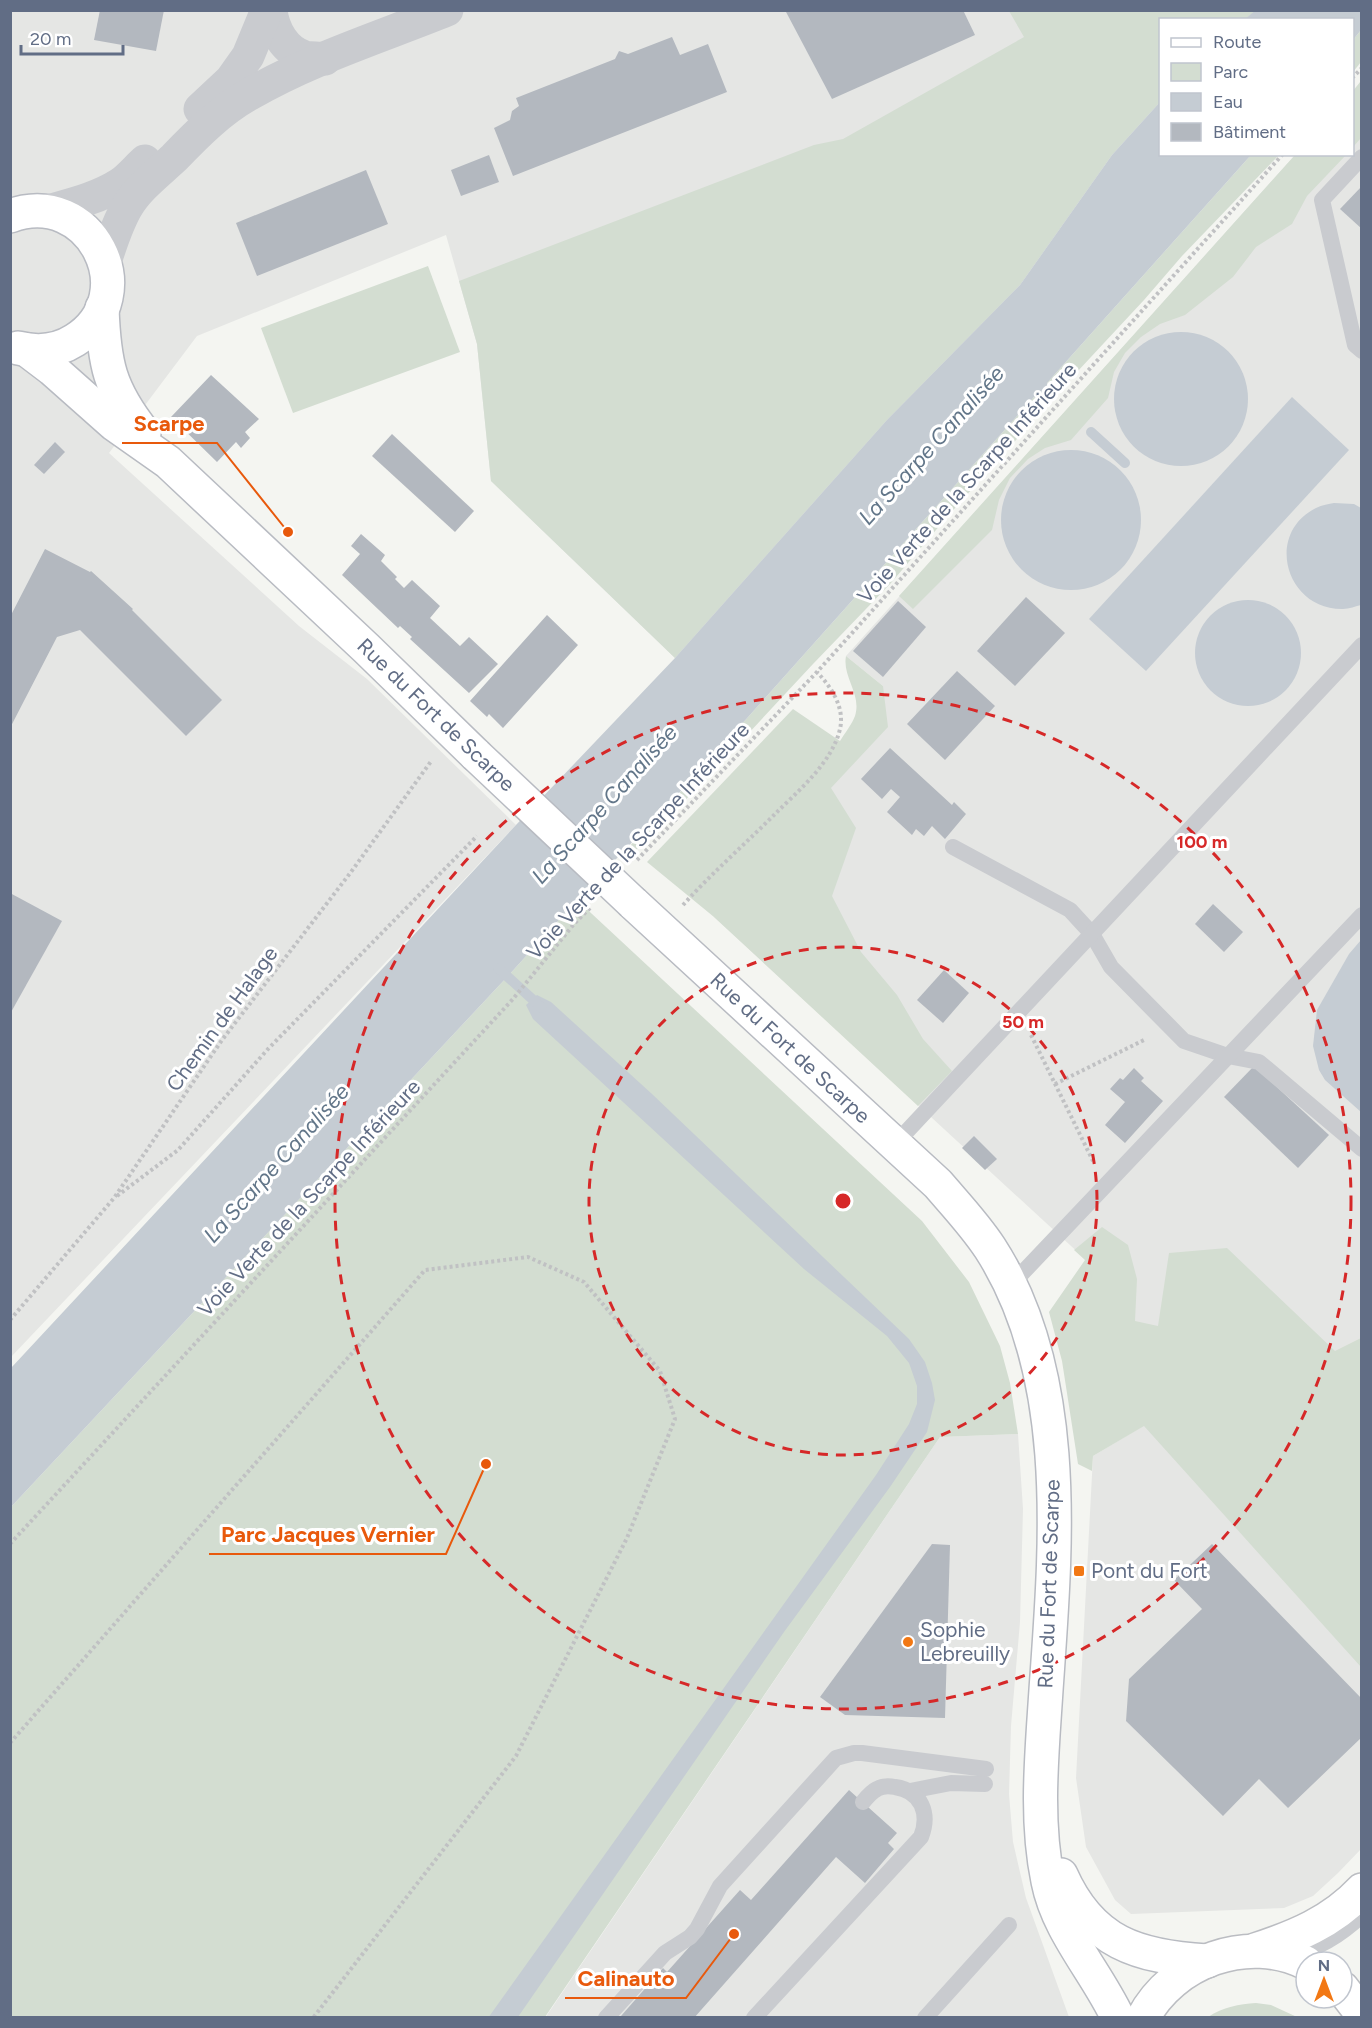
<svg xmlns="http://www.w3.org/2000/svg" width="1372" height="2028" viewBox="0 0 1372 2028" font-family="Figtree,sans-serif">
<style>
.built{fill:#e5e6e4}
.green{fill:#d3ddd1}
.water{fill:#c5ccd3}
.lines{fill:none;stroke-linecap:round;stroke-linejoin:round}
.stream{stroke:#c5ccd3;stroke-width:10}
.building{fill:#b3b8bf}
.secondary-casing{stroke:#b8bbc2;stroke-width:36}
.primary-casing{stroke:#bbbdc2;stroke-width:36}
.path{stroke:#c0c1c3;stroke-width:4;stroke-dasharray:3 3;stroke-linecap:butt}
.service{stroke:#c9cbcf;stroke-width:16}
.minor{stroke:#c9cbcf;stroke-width:33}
.secondary{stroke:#fff;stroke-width:33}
.primary{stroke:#fff;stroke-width:33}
.secondary-bridge-casing{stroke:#b8bbc2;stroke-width:36;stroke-linecap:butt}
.secondary-bridge{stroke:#fff;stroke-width:33}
.ring{fill:none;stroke:#d62828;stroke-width:3;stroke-dasharray:10 8}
.poi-dot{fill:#f27814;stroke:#fff;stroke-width:2}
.labels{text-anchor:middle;stroke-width:6;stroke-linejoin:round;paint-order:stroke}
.street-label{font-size:21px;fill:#616d85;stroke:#fff}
.poi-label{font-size:21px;fill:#616d85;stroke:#fff;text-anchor:start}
.water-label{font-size:22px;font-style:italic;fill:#627689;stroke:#fff}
.centre{fill:#d62828;stroke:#fff;stroke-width:3}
.ring-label{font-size:18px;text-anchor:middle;font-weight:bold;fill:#d62828;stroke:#fff;stroke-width:6;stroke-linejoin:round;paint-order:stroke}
.leader{fill:none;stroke:#e8590c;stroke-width:2}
.callout-dot{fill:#e8590c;stroke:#fff;stroke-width:2}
.callout-label{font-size:22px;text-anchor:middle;font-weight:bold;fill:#e8590c;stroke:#fff;stroke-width:6;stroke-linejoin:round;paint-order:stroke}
</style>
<rect width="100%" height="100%" fill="#f4f5f1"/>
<g class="built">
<polygon points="11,11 1256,11 1245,19 1160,20 1160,102 1112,155 1020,285 675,658 491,481 477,344 446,235 197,336 109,453 299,626 367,679 516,825 11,1357"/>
<polygon points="1361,81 1362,1848 1338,1873 1313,1896 1284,1908 1131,1914 1115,1900 1086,1847 1076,1778 1093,1456 1143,1426 1096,1269 714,917 883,686 846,656 1295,155 1352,154 1353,91"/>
<polygon points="1018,1434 1023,1509 1020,1622 1011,1726 1009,1794 1013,1842 1026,1898 1069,2017 545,2018 940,1437"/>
</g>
<g class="green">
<polygon points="1009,11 1256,11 1245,19 1160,20 1160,102 1112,155 1020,285 887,420 675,658 491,481 477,344 459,281 814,145 843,139 1024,37"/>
<polygon points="1361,30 1361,62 1353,72 1353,40"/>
<polygon points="1361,81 1361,138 1353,147 1353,91"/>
<polygon points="1251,155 1279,155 1182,256 1144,300 1077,372 947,517 891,583 813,664 707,778 634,852 629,847 698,773 1034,397 1039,399 1049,387 1047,383"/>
<polygon points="1295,155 1346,155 1307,196 1292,224 1256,247 1233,277 1185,315 1160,324 1141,337 1125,353 1114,372 1108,398 1071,440 1045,448 1028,459 1010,478 999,500 992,530 913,609 899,596"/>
<polygon points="428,266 460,352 293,413 261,328"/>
<path d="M846,656l37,30 5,41 -57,61 25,40 -24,68 29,56 36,43 26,44 29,32 -34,35 -204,-189 -67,-55 146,-153 47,32c5,-8 12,-17 15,-25 7,-22 -13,-39 -9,-60z"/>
<polygon points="577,900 922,1221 969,1282 1000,1346 1010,1383 1018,1434 940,1437 545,2017 11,2018 11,1507 508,976"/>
<polygon points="1102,1227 1128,1245 1137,1279 1135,1321 1158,1326 1169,1253 1227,1248 1335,1351 1361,1338 1361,1667 1144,1426 1093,1456 1092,1471 1078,1464 1062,1361 1049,1312 1085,1260 1074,1250"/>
<path d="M1256,2003l15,2 26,12h-89c15,-10 31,-13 48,-14z"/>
</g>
<g class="water">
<polygon points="1256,10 1361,11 1361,30 1353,40 1352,20 1245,19"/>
<polygon points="1160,102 1160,154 1251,155 1047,383 1049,387 1039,399 1034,397 698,773 577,900 508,976 11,1507 11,1368 516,825 675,658 887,420 1020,285 1112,155"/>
<circle cx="1181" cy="399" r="67"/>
<polygon points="1292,397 1349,450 1146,671 1089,619"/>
<circle cx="1071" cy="520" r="70"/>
<path d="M1334,503l20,1 7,4v97c-5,1 -12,4 -18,4 -57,1 -79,-75 -27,-101 6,-3 13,-4 18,-5z"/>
<circle cx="1248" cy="653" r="53"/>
<polygon points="1361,940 1361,1112 1325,1080 1319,1070 1313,1046 1317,1010 1349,954"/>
<polygon points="537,995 551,1002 652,1094 909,1339 925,1362 932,1383 935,1400 927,1432 890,1487 784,1632 518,2017 488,2018 876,1475 909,1424 917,1404 917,1386 909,1363 887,1336 804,1269 533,1019 526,1005"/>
</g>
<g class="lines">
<g class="stream">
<polyline points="1091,432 1125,463"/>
<polyline points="498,968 542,1008"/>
</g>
</g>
<g class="building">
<polygon points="100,10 164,10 156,51 94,40"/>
<polygon points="785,10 963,10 975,35 832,99"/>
<polygon points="672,37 680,55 708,44 727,92 513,176 494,128 510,120 512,111 519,106 516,98 615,59 619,51 628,54"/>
<polygon points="489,155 499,182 461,196 451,170"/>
<polygon points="366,170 388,224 257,276 236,223"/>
<polygon points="1362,186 1362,229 1340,209"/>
<polygon points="211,375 259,419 245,432 250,438 241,448 236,442 217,462 171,417"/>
<polygon points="392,434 474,511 455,532 372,456"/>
<polygon points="55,442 65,452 44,474 34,465"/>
<polygon points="361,534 385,555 381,561 397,577 395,579 404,588 412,580 440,606 430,618 460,646 469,637 498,664 469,693 410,639 412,637 400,626 398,628 342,575 360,554 351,546"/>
<polygon points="45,549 90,572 91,571 133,609 132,610 222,700 186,736 80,630 57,637 10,728 10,617"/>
<polygon points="1026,597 1065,633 1015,686 977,651"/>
<polygon points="898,601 926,627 883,677 853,651"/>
<polygon points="547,615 578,645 503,728 489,714 487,717 470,701"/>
<polygon points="957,671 995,706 945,760 907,724"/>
<polygon points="890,748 952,805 954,802 966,814 945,839 932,826 924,836 916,829 912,835 887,812 900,797 891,789 882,799 861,779"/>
<polygon points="10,893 62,921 10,1014"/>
<polygon points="1213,904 1243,932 1224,952 1195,924"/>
<polygon points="944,970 969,993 943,1023 917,1000"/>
<polygon points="1254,1066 1329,1135 1298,1168 1224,1097"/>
<polygon points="1134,1068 1144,1078 1141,1081 1163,1101 1125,1143 1105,1125 1125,1102 1110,1089 1120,1078 1123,1080"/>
<polygon points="974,1136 997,1159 985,1170 962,1148"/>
<polygon points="932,1544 950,1545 945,1718 845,1715 820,1697"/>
<polygon points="1212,1544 1362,1699 1362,1737 1288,1808 1259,1779 1223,1816 1126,1721 1129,1679 1202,1609 1174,1580"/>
<polygon points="849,1790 897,1833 888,1843 894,1849 865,1883 836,1857 694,2018 623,2018 621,2016 663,1968 667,1972 740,1890 751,1900"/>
</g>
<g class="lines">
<defs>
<g id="secondary">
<path d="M10,216c80,-30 136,79 65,124 -17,11 -37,13 -57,8"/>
<path d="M102,308c2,55 7,81 42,125"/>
<polyline points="27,350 52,369 114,424 168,462 366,648 476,755"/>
<path d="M633,903l305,281c18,21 37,41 52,64 82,127 66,299 56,442 -4,63 -11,129 2,191 10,51 48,90 70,137"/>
<path d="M1061,1875c30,68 77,82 146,86"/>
</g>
<g id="primary">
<path d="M1255,1950c40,-13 77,-28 107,-60"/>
<polyline points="1342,1988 1362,2014"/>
<path d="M1143,2018c30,-57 105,-84 163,-55"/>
</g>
</defs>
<use href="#secondary" class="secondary-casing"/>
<use href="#primary" class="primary-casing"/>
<g class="path">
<polyline points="1352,78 1362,68"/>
<polyline points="637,860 817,672 1283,154"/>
<path d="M683,905c28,-31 61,-60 91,-90 24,-24 58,-52 66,-86 5,-22 -9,-42 -23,-57"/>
<polyline points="1031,1035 1093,1161"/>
<polyline points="1055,1084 1146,1039"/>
<polyline points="117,1196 178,1150 268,1049 477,836"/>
<polyline points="10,1320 114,1198 222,1040 351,872 432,760"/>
<polyline points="10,1544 513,999 574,924 590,908"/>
<polyline points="10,1743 425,1270 528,1257 584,1282 660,1371 675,1419 627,1538 516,1756 313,2018"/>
</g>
<g class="service">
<polyline points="1362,157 1322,200 1355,345 1362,351"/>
<polyline points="953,847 1070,910 1092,934 1111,967 1184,1041 1228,1056 1259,1062 1362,1149"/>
<polyline points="895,1144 1362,645"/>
<polyline points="1010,1286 1362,915"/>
<polyline points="910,1791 951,1783 985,1784"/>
<path d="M1293,1954c26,-5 50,-21 69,-39"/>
<polyline points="606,2018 665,1953 690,1937 697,1929 720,1886 836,1758 854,1753 862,1753 986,1769"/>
<path d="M754,2018l167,-181c9,-23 1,-46 -26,-50 -5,-1 -13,-1 -18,2 -6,3 -10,8 -14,13"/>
<polyline points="925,2018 1009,1925"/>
</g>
<g class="minor">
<path d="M271,10c2,20 14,41 34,47 6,1 13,1 20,2"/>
<polyline points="200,109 231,80 248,56 267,10"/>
<path d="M48,211c25,-7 50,-13 72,-27 9,-6 17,-16 25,-23"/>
<path d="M105,262c6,-18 12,-38 22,-55 11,-19 31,-34 47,-49 23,-24 47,-48 76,-64 60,-35 133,-58 197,-84"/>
</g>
<use href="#secondary" class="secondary"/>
<use href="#primary" class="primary"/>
<defs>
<polyline id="secondary-bridge" points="476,755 633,903"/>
</defs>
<use href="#secondary-bridge" class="secondary-bridge-casing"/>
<use href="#secondary-bridge" class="secondary-bridge"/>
</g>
<g class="ring">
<circle cx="843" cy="1201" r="254"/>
<circle cx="843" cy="1201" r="508"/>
</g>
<g class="poi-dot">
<rect x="1073" y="1565" width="12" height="12" rx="3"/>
<circle cx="908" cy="1642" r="6"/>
</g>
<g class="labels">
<g class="street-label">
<text transform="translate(967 483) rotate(-48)" y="7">Voie Verte de la Scarpe Inférieure</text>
<text transform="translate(436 715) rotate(44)" y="7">Rue du Fort de Scarpe</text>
<text transform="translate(638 841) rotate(-47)" y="7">Voie Verte de la Scarpe Inférieure</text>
<text transform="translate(222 1019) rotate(-54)" y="7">Chemin de Halage</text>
<text transform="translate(790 1048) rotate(43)" y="7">Rue du Fort de Scarpe</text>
<text transform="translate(309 1198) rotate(-47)" y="7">Voie Verte de la Scarpe Inférieure</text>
<text transform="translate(1049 1584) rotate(-88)" y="7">Rue du Fort de Scarpe</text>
</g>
<g class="poi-label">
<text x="1091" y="1578">Pont du Fort</text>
<text x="920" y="1637">Sophie<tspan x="920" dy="24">Lebreuilly</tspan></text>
</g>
<g class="water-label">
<text transform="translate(931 445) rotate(-48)" y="8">La Scarpe Canalisée</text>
<text transform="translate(604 804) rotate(-48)" y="8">La Scarpe Canalisée</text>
<text transform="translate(276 1163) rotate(-48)" y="8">La Scarpe Canalisée</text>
</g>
</g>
<circle cx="843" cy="1201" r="9" class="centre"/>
<g class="ring-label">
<text x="1202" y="848">100 m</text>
<text x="1023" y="1028">50 m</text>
</g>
<path class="leader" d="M288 532L217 443H122M486 1464L446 1554H209M734 1934L686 1998H565"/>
<g class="callout-dot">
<circle cx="288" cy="532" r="6"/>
<circle cx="486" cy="1464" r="6"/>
<circle cx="734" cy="1934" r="6"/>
</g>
<g class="callout-label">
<text x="169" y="431">Scarpe</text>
<text x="328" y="1542">Parc Jacques Vernier</text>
<text x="626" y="1986">Calinauto</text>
</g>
<rect width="1372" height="2028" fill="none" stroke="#616d85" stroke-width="24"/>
<rect x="1159" y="18" width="195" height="138" fill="#ffffff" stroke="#c0c5ce" stroke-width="1.5"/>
<rect x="1171" y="38" width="30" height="9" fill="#ffffff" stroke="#c0c5ce" stroke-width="1.5"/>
<text x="1213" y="48" font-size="18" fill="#616d85">Route</text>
<rect x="1171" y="63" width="30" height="18" fill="#d3ddd1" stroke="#c0c5ce" stroke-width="1.5"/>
<text x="1213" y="78" font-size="18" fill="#616d85">Parc</text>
<rect x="1171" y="93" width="30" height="18" fill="#c5ccd3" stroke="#c0c5ce" stroke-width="1.5"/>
<text x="1213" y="108" font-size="18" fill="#616d85">Eau</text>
<rect x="1171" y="123" width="30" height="18" fill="#b3b8bf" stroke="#c0c5ce" stroke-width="1.5"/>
<text x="1213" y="138" font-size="18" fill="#616d85">Bâtiment</text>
<g transform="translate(1324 1980)"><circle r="28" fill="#ffffff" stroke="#c0c5ce" stroke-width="1.5"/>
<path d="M0-4.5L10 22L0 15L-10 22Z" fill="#f27814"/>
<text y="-9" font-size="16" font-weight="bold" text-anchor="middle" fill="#616d85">N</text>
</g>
<path d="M21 45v9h102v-9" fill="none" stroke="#616d85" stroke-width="3"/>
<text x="30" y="45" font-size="18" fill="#616d85" stroke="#ffffff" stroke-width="4.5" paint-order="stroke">20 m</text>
</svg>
